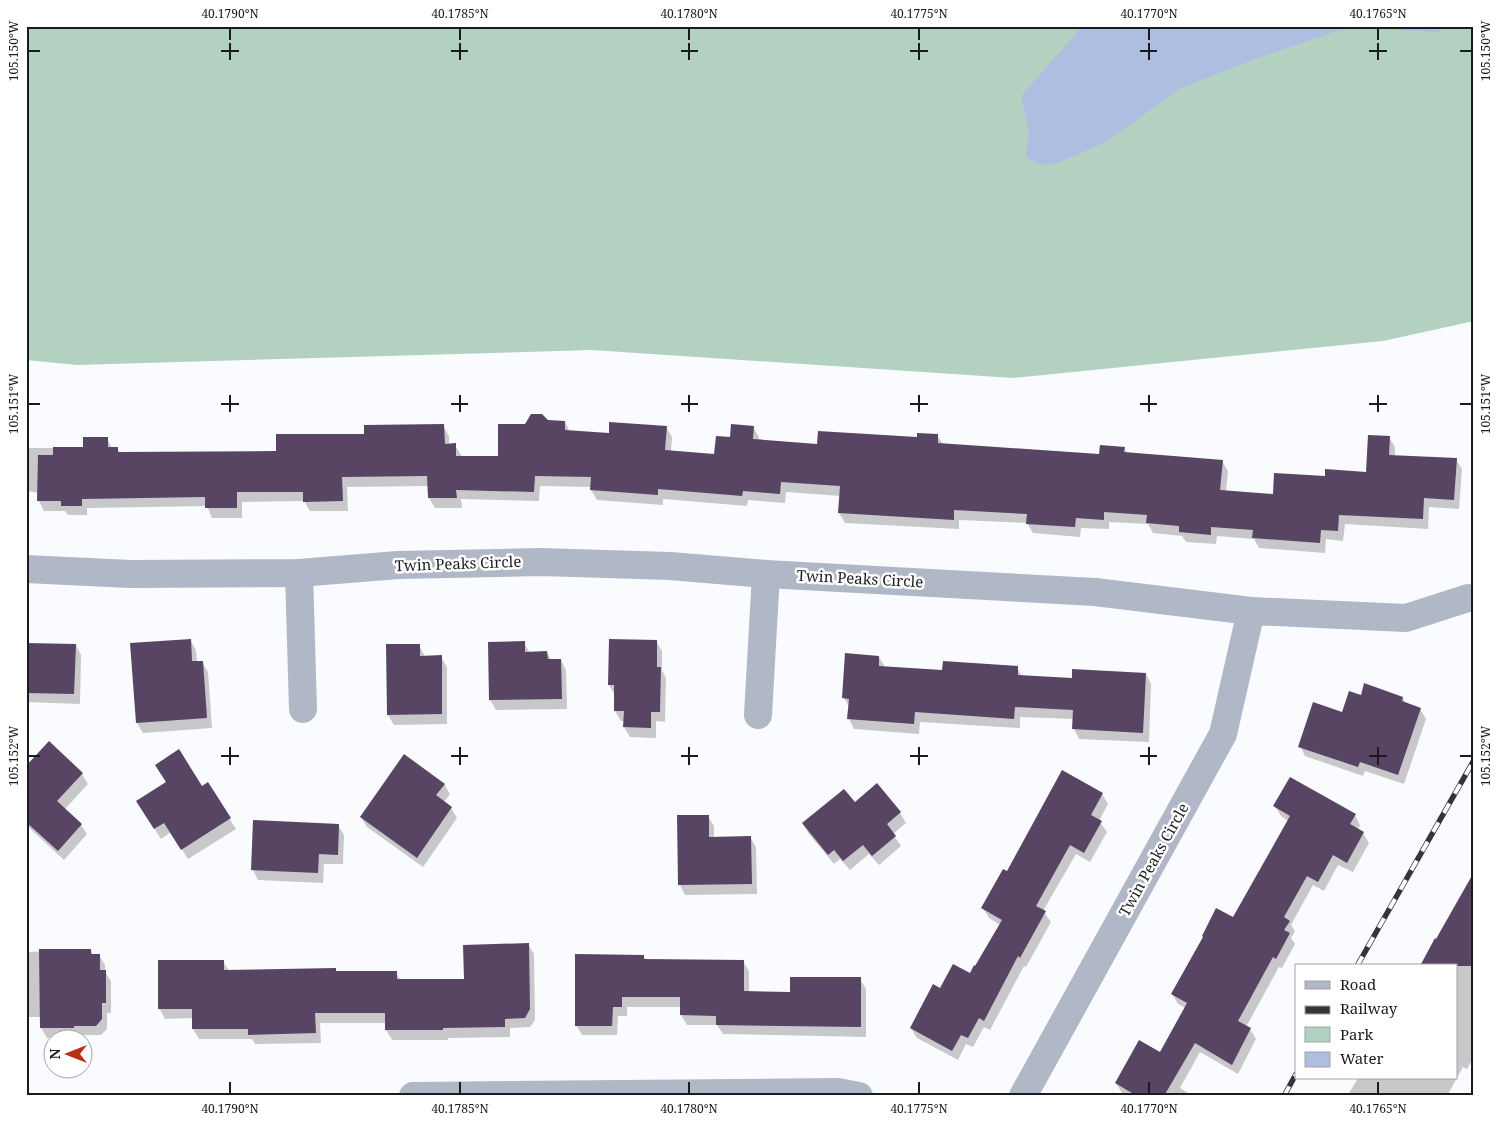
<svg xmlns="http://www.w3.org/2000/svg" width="1500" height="1122" viewBox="0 0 1500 1122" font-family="'Noto Serif',serif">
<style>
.green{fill:#b2d1c1}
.water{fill:#adbee1}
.shadow{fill:#0003}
.building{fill:#574563}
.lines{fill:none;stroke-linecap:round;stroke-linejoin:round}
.street{stroke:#b0b7c7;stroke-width:28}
.rail-casing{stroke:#343538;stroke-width:5.5}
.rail{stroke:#fff;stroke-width:4;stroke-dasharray:11;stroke-linecap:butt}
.ticks{fill:none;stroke:#1a1b1e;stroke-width:2}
.labels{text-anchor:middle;stroke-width:5;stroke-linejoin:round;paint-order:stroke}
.street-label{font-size:15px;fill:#1a1b1e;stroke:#fff}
.neatline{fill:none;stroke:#1a1b1e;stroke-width:2}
.ticks-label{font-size:12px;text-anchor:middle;fill:#1a1b1e}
</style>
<rect width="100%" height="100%" fill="#fafbfe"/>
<polygon class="green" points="26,26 1474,26 1474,321 1383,341 1013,378 592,350 77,365 26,360"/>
<polygon class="water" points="1083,26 1442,26 1439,32 1346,28 1252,60 1181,88 1104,143 1057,163 1040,165 1026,156 1029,131 1021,96"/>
<g class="shadow">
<polygon points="548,422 565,422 570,432 610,434 666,427 672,437 671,452 715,456 731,438 753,427 759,437 759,441 818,445 918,439 937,435 943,444 1101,455 1124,448 1128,454 1222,461 1228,471 1226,492 1274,495 1326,478 1368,474 1389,437 1395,447 1395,456 1456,459 1462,469 1459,509 1429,507 1428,529 1345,524 1343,541 1326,539 1325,553 1259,548 1254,539 1217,536 1216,544 1186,542 1182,536 1153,533 1148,524 1109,522 1109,529 1081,528 1080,537 1033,533 1027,523 959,520 959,529 845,523 839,513 841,496 786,492 785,503 748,500 747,506 663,499 663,505 597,500 591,490 592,487 540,486 539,501 461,499 462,508 435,508 429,498 429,486 347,487 348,511 310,511 304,501 242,502 242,518 212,518 207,506 87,508 87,515 68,515 65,511 44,511 39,501 39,493 26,491 26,448 84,448 107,439 112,448 117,448 120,453 277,452 366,435 443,426 449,436 449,445 455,445 461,455 461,457 499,457 526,426"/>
<polygon points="190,640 196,650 197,662 202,662 208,672 212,728 143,733 137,723"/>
<polygon points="656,641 662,651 662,670 666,678 665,722 656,721 656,738 630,737 624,727 625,721 621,721 615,711 615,695 609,685"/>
<polygon points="489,643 524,643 530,653 547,652 551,660 561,660 566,670 567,709 496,710 490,700"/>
<polygon points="26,644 76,645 81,655 80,704 26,702"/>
<polygon points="419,645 425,657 441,657 447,667 447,724 394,725 388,715"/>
<polygon points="879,657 885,667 943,672 1017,668 1022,676 1073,679 1146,674 1151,684 1149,742 1079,739 1074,729 1074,719 1020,717 1020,728 920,722 919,734 854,729 849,719 850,708 844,698"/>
<polygon points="1361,696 1403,698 1406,704 1420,709 1426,719 1404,784 1365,771 1363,776 1305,756 1300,746 1343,713"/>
<polygon points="26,768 82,774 88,784 65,809 81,825 87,834 64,860 26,825"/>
<polygon points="208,784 236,829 188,859 171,832 161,839 143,811 170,786 201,787"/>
<polygon points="444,784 450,794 444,802 451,808 457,818 423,867 367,827 361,817"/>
<polygon points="1102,794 1108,804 1099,821 1107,832 1090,862 1076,854 1043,911 1051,922 1026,967 1024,966 990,1030 984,1027 973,1047 966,1044 958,1060 917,1038 911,1028 941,990 971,974 1000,925 989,918 983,908 1008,873"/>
<polygon points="854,803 900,813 906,823 893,834 901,846 879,865 869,854 850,870 840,859 834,864 809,834 803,824"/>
<polygon points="1275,806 1355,815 1360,825 1358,830 1363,833 1369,843 1353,872 1338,865 1324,891 1313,885 1291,925 1295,931 1291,938 1295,944 1282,968 1279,967 1246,1027 1250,1029 1256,1039 1238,1074 1200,1052 1180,1088 1193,1096 1128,1096 1122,1093 1116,1083 1160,1053 1185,1008 1178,1004 1172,994 1234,919 1288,821 1281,816"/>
<polygon points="708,816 714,826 714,838 750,837 756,847 757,894 685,895 680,885"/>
<polygon points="338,825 344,835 343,864 324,864 323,883 258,880 253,870"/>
<polygon points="1474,875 1474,1056 1467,1069 1463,1067 1447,1096 1349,1096 1348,1095 1358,1078 1456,1078 1456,966"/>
<polygon points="528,944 534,954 535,1020 530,1027 510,1028 510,1037 448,1038 448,1040 392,1040 386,1030 386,1023 320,1023 321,1043 255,1044 252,1039 199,1039 193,1029 193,1018 165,1019 160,1009 223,961 229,971 335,969 337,973 396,973 401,980 465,980"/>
<polygon points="91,950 93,955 99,955 105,965 105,972 111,981 111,1013 107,1013 107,1029 101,1035 79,1035 79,1037 47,1038 41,1028 41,1017 26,1017 26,952"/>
<polygon points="643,956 646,960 743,961 749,971 749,993 792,994 860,979 866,989 866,1037 723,1034 717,1025 687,1025 681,1015 681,1007 627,1007 627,1016 618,1016 617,1035 582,1035 576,1025"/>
</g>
<g class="building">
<polygon points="531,414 542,414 548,420 565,421 565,430 609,433 609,422 667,426 665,450 714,454 716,436 730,437 731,424 754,426 753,439 817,444 818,431 917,437 917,433 938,434 938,443 1099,454 1100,445 1125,447 1124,452 1223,460 1220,490 1273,494 1274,473 1325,476 1325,469 1366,472 1368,435 1390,436 1389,455 1457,458 1454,500 1424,498 1423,519 1339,515 1338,531 1321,530 1320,543 1252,538 1253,530 1211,527 1211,535 1179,532 1179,526 1146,523 1147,515 1104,512 1104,520 1076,518 1075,527 1026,524 1027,514 954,510 954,520 838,513 840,486 781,482 780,494 743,491 742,496 658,489 658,495 590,490 591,477 535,476 534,492 456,490 457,498 428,498 427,476 342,477 343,501 303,502 303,492 237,492 237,508 205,508 205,497 82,499 82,506 61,506 61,501 37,501 38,455 53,455 53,447 83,447 83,437 108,437 108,447 118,447 118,452 276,451 276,434 364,434 364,425 444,424 445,444 456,443 456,456 498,456 498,424 525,424"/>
<polygon points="191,639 192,661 203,661 207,718 136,723 130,643"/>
<polygon points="609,639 657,640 657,667 661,667 660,712 651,712 651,728 623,727 624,711 614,711 614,685 608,685"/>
<polygon points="525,641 525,652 547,651 548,659 561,659 562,699 489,700 488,642"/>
<polygon points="26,643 76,644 74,694 26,693"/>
<polygon points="386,644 420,644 420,656 442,655 442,714 387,715"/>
<polygon points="845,653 879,656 879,666 942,670 943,661 1018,666 1018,675 1072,678 1072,669 1146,673 1143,733 1072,729 1073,710 1015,707 1014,719 915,712 914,724 847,719 849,699 842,698"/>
<polygon points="1364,683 1403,697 1402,701 1421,708 1398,775 1360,762 1358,767 1298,747 1313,702 1342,712 1349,691 1361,695"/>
<polygon points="49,741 83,773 57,801 82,824 58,851 26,822 26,766"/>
<polygon points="179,749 202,786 208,782 231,818 181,850 164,823 154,829 136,801 166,782 155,765"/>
<polygon points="404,754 445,784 436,795 452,807 417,858 360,817"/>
<polygon points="1062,770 1103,793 1091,815 1102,821 1084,853 1070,845 1036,906 1046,911 1020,958 1018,956 984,1021 979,1018 968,1038 961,1035 952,1051 910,1028 933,984 940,988 953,964 970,973 974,965 975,966 1002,920 981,908 1003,869 1007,871"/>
<polygon points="1290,777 1356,814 1350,824 1364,832 1347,863 1333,855 1318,882 1307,876 1284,917 1290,921 1284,930 1290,933 1276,959 1273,957 1238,1021 1251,1028 1232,1065 1195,1043 1164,1096 1137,1096 1115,1083 1139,1040 1160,1052 1187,1003 1171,994 1203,937 1202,936 1216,908 1233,917 1290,816 1273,806"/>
<polygon points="877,783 901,812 887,824 896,836 872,856 863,845 843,861 834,850 828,855 802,823 844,789 855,802"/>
<polygon points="677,815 709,815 709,837 751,836 752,884 678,885"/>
<polygon points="253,820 339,824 338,855 319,854 318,873 251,870"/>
<polygon points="1474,872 1474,966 1420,966 1435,938 1436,939"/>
<polygon points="529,943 530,1009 525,1018 505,1019 505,1027 443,1028 443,1030 385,1030 385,1013 315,1013 316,1033 248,1035 248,1029 192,1029 192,1009 158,1009 158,960 224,960 224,970 336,968 336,971 397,971 397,979 464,979 463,945"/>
<polygon points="39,949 91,949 91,954 100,954 100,970 106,970 106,1003 102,1003 102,1019 96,1026 74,1026 74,1028 40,1028"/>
<polygon points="575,954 644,955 644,959 744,960 744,991 790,992 790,977 861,977 861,1027 716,1025 716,1016 680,1015 680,997 622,997 622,1007 613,1007 612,1026 575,1026"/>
</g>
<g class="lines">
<g class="street">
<polyline points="26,569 130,574 299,573 398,565 541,562 670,566 766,574 1095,592 1251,611 1406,618 1468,598"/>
<polyline points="299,573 303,709"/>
<polyline points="758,715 766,574"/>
<polyline points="413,1096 838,1092 859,1096"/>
<polyline points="1023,1096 1223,734 1251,611"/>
</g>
<defs>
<g id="rail">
<polyline points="1357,966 1474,760"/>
<polyline points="1284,1096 1296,1074"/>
</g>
</defs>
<use href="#rail" class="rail-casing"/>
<use href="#rail" class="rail"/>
</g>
<path class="ticks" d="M230,28v12M460,28v12M689,28v12M919,28v12M1149,28v12M1378,28v12M230,43v17M460,43v17M689,43v17M919,43v17M1149,43v17M1378,43v17M28,51h12M221,51h18M451,51h17M681,51h17M910,51h18M1140,51h17M1369,51h18M1460,51h12M230,395v17M460,395v17M689,395v17M919,395v17M1149,395v17M1378,395v17M28,404h12M221,404h18M451,404h17M681,404h17M910,404h18M1140,404h17M1369,404h18M1460,404h12M230,747v18M460,747v18M689,747v18M919,747v18M1149,747v18M1378,747v18M28,756h12M221,756h18M451,756h17M681,756h17M910,756h18M1140,756h17M1369,756h18M1460,756h12M230,1082v12M460,1082v12M689,1082v12M919,1082v12M1149,1082v12M1378,1082v12"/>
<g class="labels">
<g class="street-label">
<text transform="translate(458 564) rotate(-2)" y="5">Twin Peaks Circle</text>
<text transform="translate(860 579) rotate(3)" y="5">Twin Peaks Circle</text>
<text transform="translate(1154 860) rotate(-61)" y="5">Twin Peaks Circle</text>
</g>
</g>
<rect width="1500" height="1122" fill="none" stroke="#ffffff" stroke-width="55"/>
<rect x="1295" y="964" width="162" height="115" fill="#ffffff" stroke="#a3a4a5"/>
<rect x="1305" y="981" width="25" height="8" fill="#b0b7c7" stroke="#a3a4a5"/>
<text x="1340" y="990" font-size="15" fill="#1a1b1e">Road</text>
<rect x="1305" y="1006" width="25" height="8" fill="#343538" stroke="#a3a4a5"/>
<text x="1340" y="1014" font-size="15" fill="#1a1b1e">Railway</text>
<rect x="1305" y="1027" width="25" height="15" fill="#b2d1c1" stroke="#a3a4a5"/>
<text x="1340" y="1040" font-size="15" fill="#1a1b1e">Park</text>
<rect x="1305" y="1052" width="25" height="15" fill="#adbee1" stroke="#a3a4a5"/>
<text x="1340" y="1064" font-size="15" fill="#1a1b1e">Water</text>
<g transform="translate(68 1054) rotate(270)"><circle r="24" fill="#ffffff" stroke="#a3a4a5"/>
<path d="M0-4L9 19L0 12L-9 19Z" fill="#ba2e16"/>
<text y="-8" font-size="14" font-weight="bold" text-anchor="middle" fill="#1a1b1e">N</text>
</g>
<rect x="28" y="28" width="1444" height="1066" class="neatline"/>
<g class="ticks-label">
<text x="230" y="18">40.1790°N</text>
<text x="460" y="18">40.1785°N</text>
<text x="689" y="18">40.1780°N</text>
<text x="919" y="18">40.1775°N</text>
<text x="1149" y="18">40.1770°N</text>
<text x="1378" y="18">40.1765°N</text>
<text transform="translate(1486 51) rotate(-90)" y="4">105.150°W</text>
<text transform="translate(14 51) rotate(-90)" y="4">105.150°W</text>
<text transform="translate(1486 404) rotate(-90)" y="4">105.151°W</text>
<text transform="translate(14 404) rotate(-90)" y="4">105.151°W</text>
<text transform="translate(1486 756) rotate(-90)" y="4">105.152°W</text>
<text transform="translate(14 756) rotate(-90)" y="4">105.152°W</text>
<text x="230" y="1113">40.1790°N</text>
<text x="460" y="1113">40.1785°N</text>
<text x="689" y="1113">40.1780°N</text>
<text x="919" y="1113">40.1775°N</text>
<text x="1149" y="1113">40.1770°N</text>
<text x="1378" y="1113">40.1765°N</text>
</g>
</svg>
